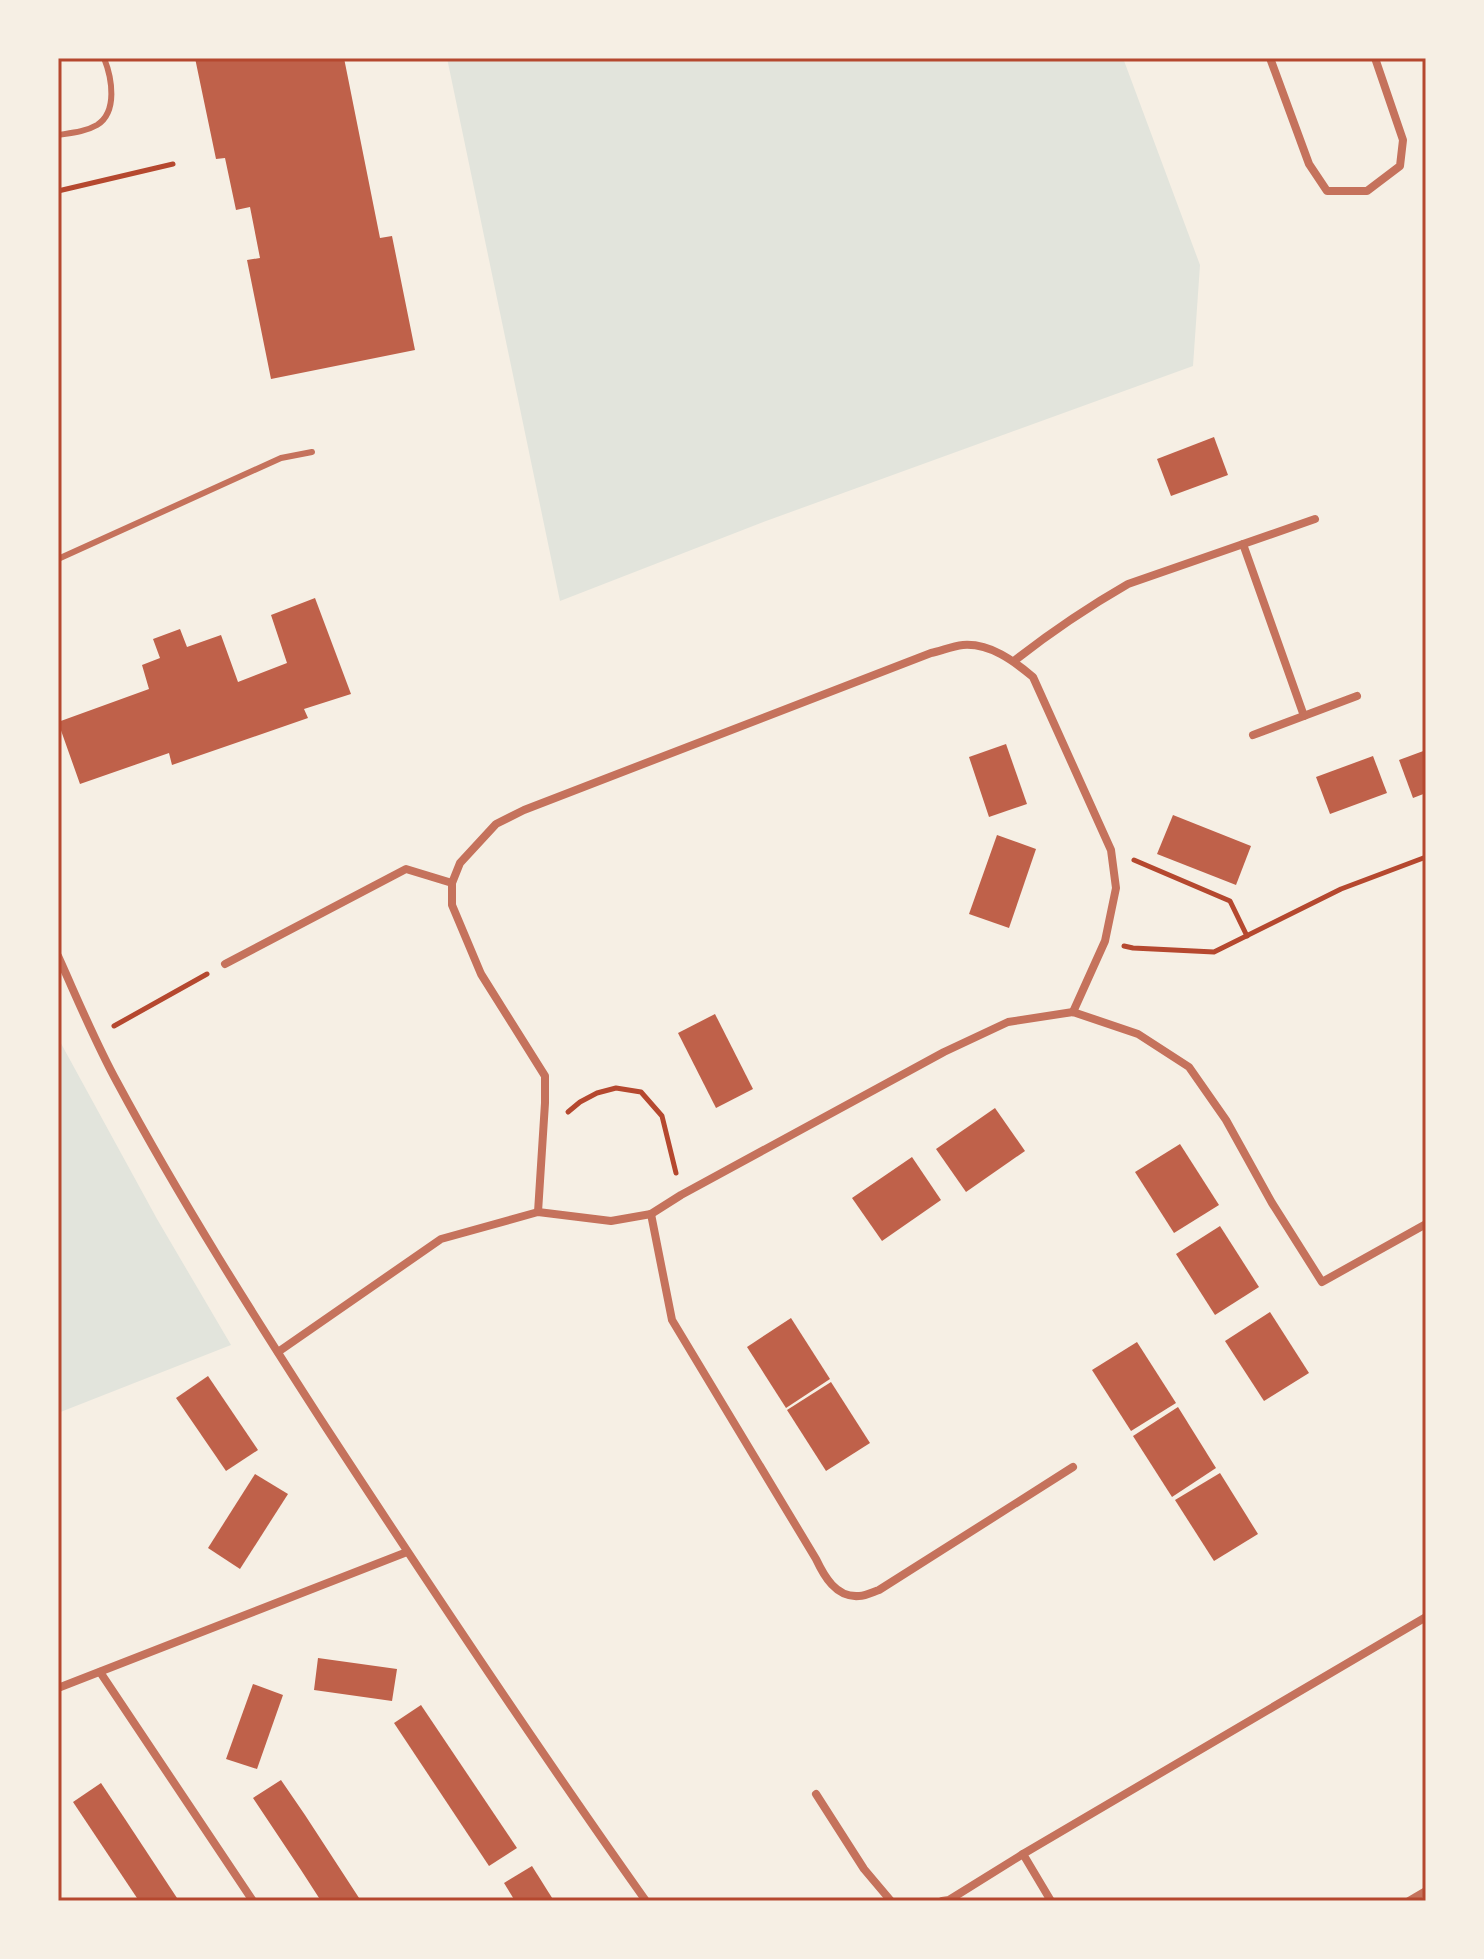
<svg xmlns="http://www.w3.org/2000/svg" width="1484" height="1959" viewBox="0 0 1484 1959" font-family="Barlow,sans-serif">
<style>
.green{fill:#e2e4dc}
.building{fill:#bf614a}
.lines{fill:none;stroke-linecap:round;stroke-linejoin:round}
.path{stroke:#b5482f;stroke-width:5}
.service{stroke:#c5725c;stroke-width:6}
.minor{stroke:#c5725c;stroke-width:8}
.neatline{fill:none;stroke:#b5482f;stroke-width:3}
</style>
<rect width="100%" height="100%" fill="#f6efe4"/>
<g class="green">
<polygon points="447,58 1123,58 1200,265 1193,366 766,521 560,601"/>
<polygon points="58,1038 157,1219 231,1345 58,1413"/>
</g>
<g class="building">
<polygon points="195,58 344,58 380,238 392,236 415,350 271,379 247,260 260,258 250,207 236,210 225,158 216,159"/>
<polygon points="1214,437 1228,475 1171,496 1157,459"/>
<polygon points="315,598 351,694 304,709 308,718 172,765 169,753 80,784 58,722 149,689 142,665 160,658 153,639 180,629 187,647 221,635 238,682 287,663 271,615"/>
<polygon points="1006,744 1027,804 989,817 969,757"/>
<polygon points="1426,750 1426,793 1413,798 1399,760"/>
<polygon points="1373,756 1387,793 1330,814 1316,777"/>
<polygon points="1173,815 1251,846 1236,885 1157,854"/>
<polygon points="997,835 1036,849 1009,928 969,914"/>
<polygon points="715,1014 753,1089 716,1108 678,1033"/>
<polygon points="995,1108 1025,1151 966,1192 936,1149"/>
<polygon points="1180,1144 1219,1205 1174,1233 1135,1172"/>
<polygon points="912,1157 941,1200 882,1241 852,1198"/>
<polygon points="1220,1226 1259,1287 1215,1315 1176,1254"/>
<polygon points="1270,1312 1309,1373 1264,1401 1225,1341"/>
<polygon points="791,1318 830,1379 786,1408 747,1347"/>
<polygon points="1137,1342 1176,1403 1131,1431 1092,1370"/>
<polygon points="208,1376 258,1450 226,1471 176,1398"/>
<polygon points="831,1382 870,1443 826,1471 787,1410"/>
<polygon points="1178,1407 1216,1468 1172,1497 1133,1436"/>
<polygon points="1220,1473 1258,1534 1214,1561 1175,1500"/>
<polygon points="255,1474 288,1494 240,1569 208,1548"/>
<polygon points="318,1658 397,1669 392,1701 314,1690"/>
<polygon points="253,1684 283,1695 257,1769 226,1759"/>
<polygon points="421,1705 517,1848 489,1866 394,1723"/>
<polygon points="281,1780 305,1815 361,1901 321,1901 301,1870 253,1798"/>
<polygon points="101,1783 125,1819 179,1901 139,1901 73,1802"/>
<polygon points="532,1866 554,1901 515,1901 504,1883"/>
</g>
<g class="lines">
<g class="path">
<polyline points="58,191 173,164"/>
<polyline points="1134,860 1230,901 1247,936"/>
<polyline points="1124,946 1133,948 1214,952 1341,889 1426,857"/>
<polyline points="114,1026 207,974"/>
<polyline points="568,1112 580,1102 597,1093 616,1088 641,1092 662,1116 676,1173"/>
</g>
<g class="service">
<path d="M58,135c13,-2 27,-3 39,-10 21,-13 15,-47 7,-67"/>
<polyline points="58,559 281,458 312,452"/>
</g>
<g class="minor">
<polyline points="1270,58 1309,164 1327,191 1367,191 1400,166 1403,140 1375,58"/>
<polyline points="1243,544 1304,716"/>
<path d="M1014,661c37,-29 74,-54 114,-77l187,-65"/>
<polyline points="1253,735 1357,696"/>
<path d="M58,956c19,42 37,86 59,126 64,119 137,234 210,347 104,159 209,317 319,472"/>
<polyline points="225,964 406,869 452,883"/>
<path d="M538,1212l7,-109v-27l-64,-102 -29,-69v-22l8,-20 36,-39 28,-14 407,-157c10,-2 21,-7 32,-8 27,-2 51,16 70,32l78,173 5,38 -11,53 -32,71"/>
<path d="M651,1214l21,106 144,239c8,17 20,39 43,37 7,0 14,-4 20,-6l194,-123"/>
<polyline points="278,1352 441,1239 538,1212 611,1221 651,1214 681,1195 944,1052 1008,1022 1073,1012 1138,1034 1189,1067 1226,1120 1272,1203 1322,1282 1426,1224"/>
<polyline points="100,1672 253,1901"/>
<polyline points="58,1688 407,1552"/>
<polyline points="816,1794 864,1869 891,1901"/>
<polyline points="1023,1854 1051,1901"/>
<polyline points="942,1901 949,1900 1023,1854 1426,1617"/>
<polyline points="1409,1901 1426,1891"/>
</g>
</g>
<rect width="1484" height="1959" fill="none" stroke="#f6efe4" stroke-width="120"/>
<rect x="60" y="60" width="1364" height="1839" class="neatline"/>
</svg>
